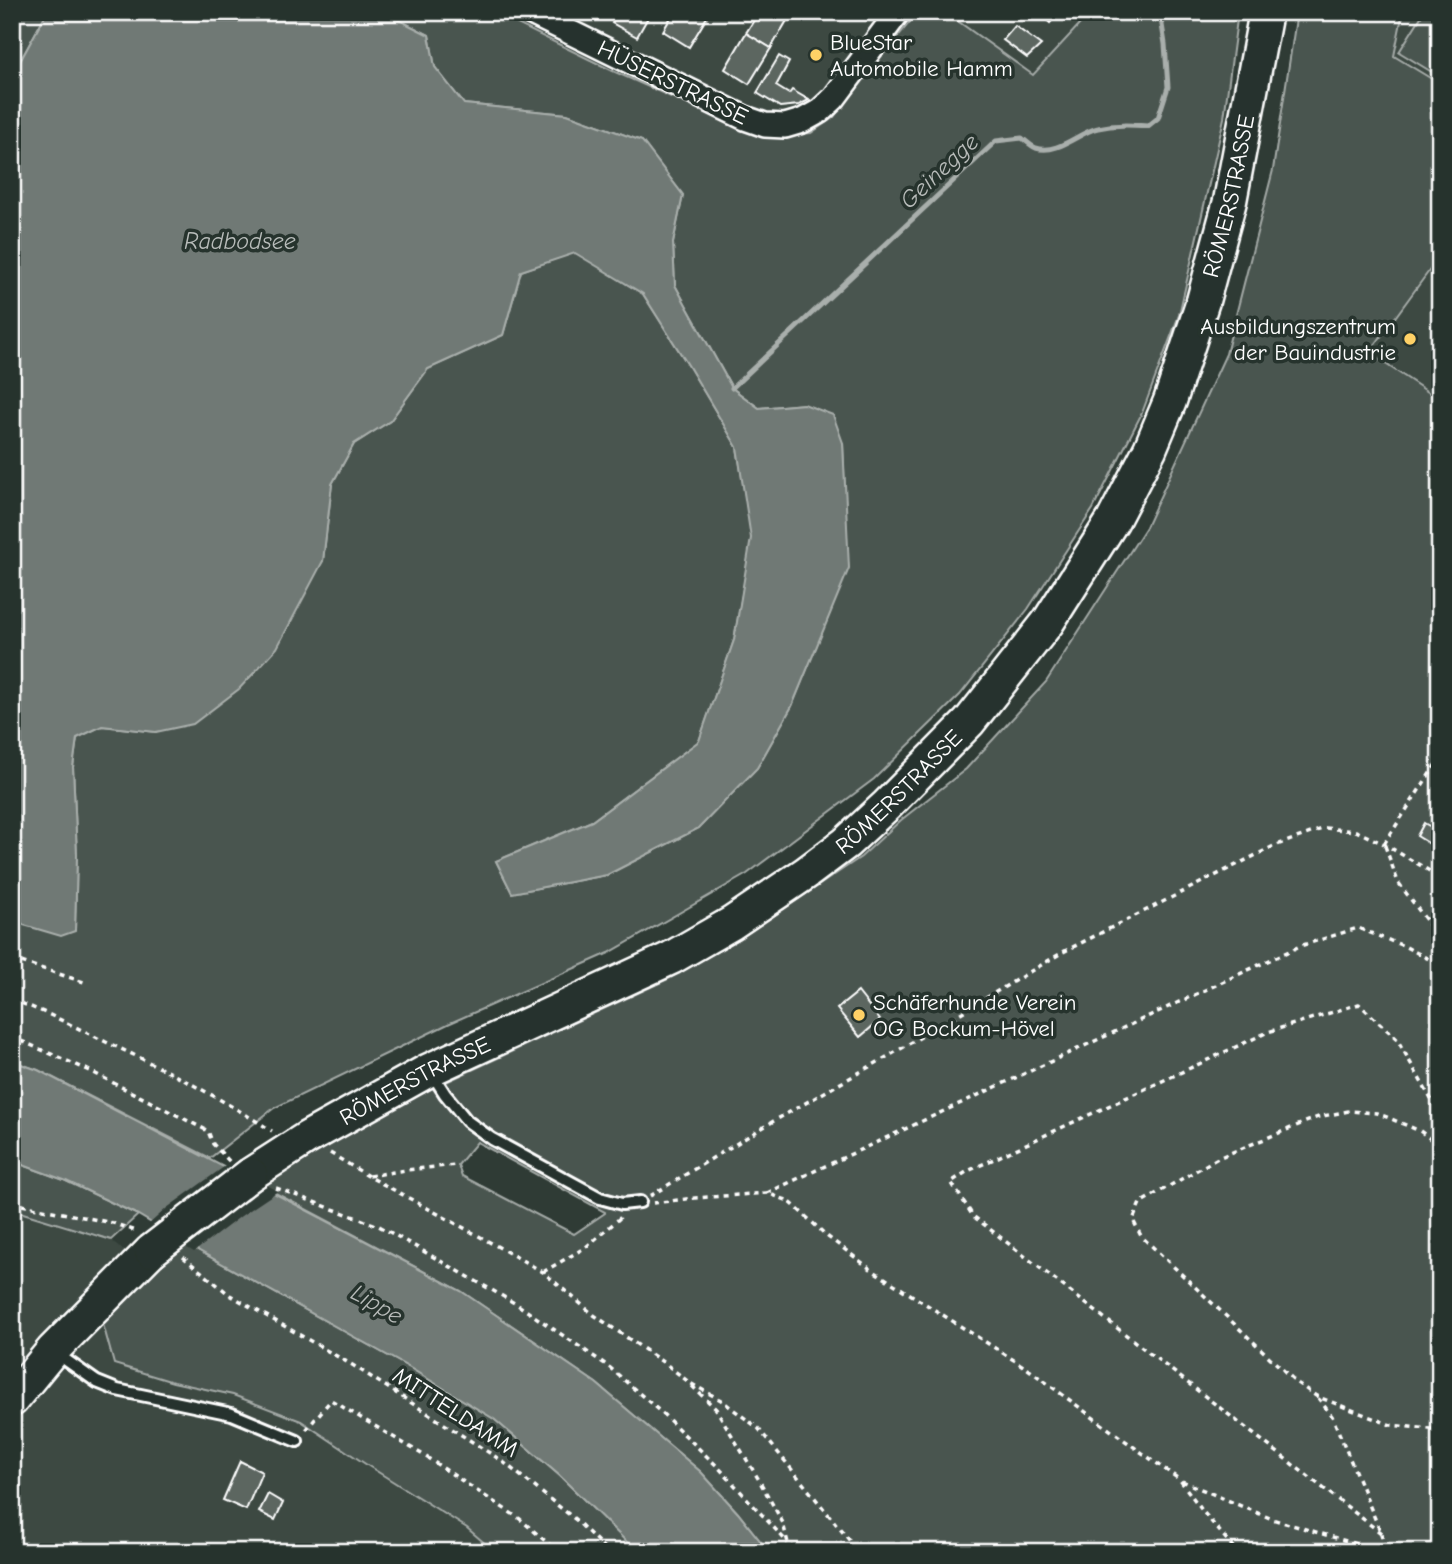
<svg xmlns="http://www.w3.org/2000/svg" width="1452" height="1564" viewBox="0 0 1452 1564" font-family="'Comic Neue',sans-serif">
<style>
.built{fill:#3c4842}
.green{fill:#4a544f;stroke:#a4aaa7;stroke-width:2;fill-rule:evenodd}
.water{fill:#707975;stroke:#a9afac;stroke-width:2}
.pier{fill:#2f3b35}
.lines{fill:none;stroke-linecap:round;stroke-linejoin:round}
.stream{stroke:#a9afac;stroke-width:5}
.building{fill:#5b6661;stroke:#fff;stroke-width:2}
.lane-casing{stroke:#fff;stroke-width:16}
.street-casing{stroke:#fff;stroke-width:28}
.secondary-casing{stroke:#fff;stroke-width:37}
.path{stroke:#fff;stroke-width:3.5;stroke-dasharray:5 5;stroke-linecap:butt}
.lane{stroke:#26332d;stroke-width:10}
.street{stroke:#26332d;stroke-width:23}
.secondary{stroke:#26332d;stroke-width:32}
.secondary-bridge-casing{stroke:#fff;stroke-width:37;stroke-linecap:butt}
.secondary-bridge{stroke:#26332d;stroke-width:32}
.poi-dot{fill:#ffd166;stroke:#26332d;stroke-width:2.5}
.labels{text-anchor:middle;stroke-width:7;stroke-linejoin:round;paint-order:stroke}
.poi-label{font-size:23px;fill:#fff;stroke:#26332d;text-anchor:start}
.street-label{font-size:23px;fill:#fff;stroke:#26332d}
.water-label{font-size:24px;font-style:italic;fill:#b8bcba;stroke:#26332d}
</style>
<rect width="100%" height="100%" fill="#2f3b35"/>
<filter id="ink" filterUnits="userSpaceOnUse"><feTurbulence type="fractalNoise" baseFrequency=".0143" numOctaves="2"/><feDisplacementMap in="SourceGraphic" scale="14" xChannelSelector="R" yChannelSelector="G"/><feConvolveMatrix kernelMatrix="1 2 1 2 8 2 1 2 1" color-interpolation-filters="sRGB"/></filter>
<g filter="url(#ink)">
<g class="built">
<polygon points="507,12 918,12 833,114 767,134"/>
<polygon points="945,12 1092,12 1033,76"/>
<polygon points="1403,12 1440,12 1440,84 1394,56"/>
<polygon points="1440,256 1440,400 1369,353"/>
<polygon points="12,1211 23,1213 111,1240 151,1272 173,1382 233,1395 301,1421 370,1467 467,1528 495,1552 12,1552"/>
</g>
<g class="green">
<polygon points="12,12 47,12 12,76"/>
<polygon points="383,12 493,12 613,71 761,137 811,133 834,117 853,91 918,12 945,12 1033,75 1091,12 1238,12 1224,118 1179,315 1142,413 1093,509 1028,609 960,695 874,779 747,874 609,953 448,1024 274,1108 210,1158 38,1070 12,1061 12,915 24,925 75,930 77,855 73,767 77,738 102,726 156,732 323,561 332,484 354,444 390,421 428,369 503,335 521,271 575,252 643,294 688,365 737,447 752,538 734,640 699,741 592,821 496,861 512,893 607,875 699,828 757,768 792,706 848,568 843,443 804,404 759,408 732,388 675,285 673,243 683,195 642,141 567,114 464,104 435,67 429,35"/>
<path d="M1297,12h106l-9,44 46,28v172l-71,97 71,47v1152h-671l-31,-39 -37,-41 -105,-89 -135,-92 -199,-105 91,-55 65,-36 252,-117 69,-39 122,-82 40,-37 65,-51 80,-87 100,-155 80,-173 47,-184zM477,1142l128,70v1l-31,21 -112,-58 -4,-11z"/>
<polygon points="1424,12 1440,12 1440,77 1399,52"/>
<polygon points="12,1161 64,1180 138,1215 111,1240 23,1213 12,1211"/>
<polygon points="185,1243 410,1368 494,1419 560,1476 637,1552 495,1552 467,1528 370,1467 301,1421 233,1395 173,1382 114,1364 103,1324 151,1272"/>
</g>
<g class="water">
<polygon points="47,12 383,12 429,35 435,67 464,104 567,114 642,141 683,195 673,243 675,285 732,388 759,408 804,404 833,415 843,443 849,568 792,706 757,768 699,828 607,875 512,893 496,861 592,821 699,741 734,640 751,538 737,447 688,365 643,294 575,253 521,271 503,335 428,369 390,421 354,444 332,484 323,561 277,648 239,689 193,724 156,732 102,726 77,738 73,767 77,855 75,931 61,936 24,925 12,915 12,76"/>
<polygon points="12,1061 38,1070 461,1291 596,1383 701,1472 738,1513 769,1552 637,1552 560,1476 494,1419 410,1368 185,1243 138,1215 64,1180 12,1161"/>
</g>
<polygon class="pier" points="228,1164 278,1191 241,1216 194,1252 148,1225 167,1208"/>
<g class="lines">
<path class="stream" d="M732,388l264,-247 26,-3c4,3 9,8 14,10 22,7 43,-16 62,-20 17,-4 33,-3 50,-2l10,-8 10,-31 -3,-43 -5,-32"/>
</g>
<g class="building">
<polygon points="618,12 651,12 637,37 612,23"/>
<polygon points="674,12 710,12 689,47 663,31"/>
<polygon points="759,12 792,12 771,48 746,33"/>
<polygon points="1030,12 1059,12 1050,23 1038,12 1035,16"/>
<polygon points="1015,26 1041,45 1027,58 1003,40"/>
<polygon points="746,33 771,48 749,84 725,69"/>
<polygon points="779,56 789,62 776,86 789,94 792,90 809,100 799,105 780,107 757,93"/>
<polygon points="1424,823 1438,831 1430,844 1417,836"/>
<polygon points="858,992 880,1020 860,1037 837,1009"/>
<polygon points="240,1461 262,1472 246,1510 223,1500"/>
<polygon points="268,1494 283,1503 275,1520 259,1512"/>
</g>
<g class="lines">
<defs>
<g id="lane">
<polyline points="431,1072 445,1094 467,1121 492,1139 600,1198 622,1204 640,1202"/>
<polyline points="56,1353 97,1382 117,1390 232,1414 297,1441"/>
</g>
<polyline id="street" points="529,12 745,118 765,125 785,126 802,121 820,111 834,98 898,12"/>
<g id="secondary">
<path id="s1" d="M251,1174l56,-36 122,-68 242,-112 61,-35 74,-50 40,-30 41,-38 82,-83 79,-100 65,-102 37,-71 20,-48 33,-100 27,-100 36,-189"/>
<polyline points="12,1400 53,1350 151,1251"/>
</g>
</defs>
<use href="#lane" class="lane-casing"/>
<use href="#street" class="street-casing"/>
<use href="#secondary" class="secondary-casing"/>
<g class="path">
<polyline points="1384,844 1440,758"/>
<polyline points="1385,846 1398,882 1440,939"/>
<polyline points="12,959 87,983"/>
<path d="M12,1000c33,11 63,27 94,42 57,26 113,55 166,89"/>
<polyline points="12,1037 88,1070 208,1131 213,1144 230,1162"/>
<polyline points="1440,1146 1420,1131 1377,1113 1349,1111 1318,1117 1218,1158 1140,1203 1133,1220 1141,1236 1297,1383 1316,1396 1391,1425 1440,1430"/>
<polyline points="330,1153 368,1176 477,1235 543,1272 594,1315 667,1365 690,1383 721,1400 758,1428 859,1552"/>
<polyline points="369,1176 406,1170 457,1165"/>
<polyline points="276,1188 379,1226 518,1305 608,1366 664,1415 719,1468 788,1543"/>
<polyline points="767,1193 1300,946 1358,928 1406,947 1440,965"/>
<polyline points="650,1196 772,1122 892,1054 1063,952 1274,846 1325,828 1356,831 1384,844 1440,877"/>
<polyline points="12,1203 113,1223 136,1231"/>
<polyline points="653,1203 695,1198 767,1193 789,1201 828,1237 872,1270 1028,1369 1095,1419 1180,1480 1204,1513 1233,1547 1239,1552"/>
<polyline points="12,1220 19,1205"/>
<polyline points="183,1257 230,1295 354,1366 502,1461 576,1520 608,1552"/>
<polyline points="543,1272 586,1247 621,1217"/>
<polyline points="692,1386 716,1409 759,1480 783,1523 788,1543 796,1552"/>
<polyline points="1318,1398 1332,1416 1381,1533 1384,1547 1392,1552"/>
<polyline points="306,1430 331,1400 420,1453 520,1519 558,1552"/>
<polyline points="1182,1481 1272,1519 1363,1546 1384,1547"/>
<polyline points="1381,1533 973,1216 951,1182 968,1171 1268,1032 1359,1004 1397,1039 1440,1115"/>
</g>
<use href="#lane" class="lane"/>
<use href="#street" class="street"/>
<use href="#secondary" class="secondary"/>
<defs>
<polyline id="secondary-bridge" points="151,1251 251,1174"/>
</defs>
<use href="#secondary-bridge" class="secondary-bridge-casing"/>
<use href="#secondary-bridge" class="secondary-bridge"/>
</g>
</g>
<g class="poi-dot">
<circle cx="816" cy="55" r="7"/>
<circle cx="1410" cy="339" r="7"/>
<circle cx="859" cy="1015" r="7"/>
</g>
<g class="labels">
<g class="poi-label">
<text x="830" y="50">BlueStar<tspan x="830" dy="26">Automobile Hamm</tspan></text>
<text x="1396" y="334" text-anchor="end">Ausbildungszentrum<tspan x="1396" dy="26">der Bauindustrie</tspan></text>
<text x="873" y="1010">Schäferhunde Verein<tspan x="873" dy="26">OG Bockum-Hövel</tspan></text>
</g>
<g class="street-label">
<text transform="translate(673 82) rotate(26)" y="8">HÜSERSTRASSE</text>
<text dy="8" stroke="none"><textPath href="#s1" startOffset="1449">RÖMERSTRASSE</textPath></text>
<text dy="8" stroke="none"><textPath href="#s1" startOffset="756">RÖMERSTRASSE</textPath></text>
<text dy="8" stroke="none"><textPath href="#s1" startOffset="189">RÖMERSTRASSE</textPath></text>
<text transform="translate(456 1412) rotate(33)" y="8">MITTELDAMM</text>
</g>
<g class="water-label">
<text transform="translate(939 171) rotate(-43)" y="8">Geinegge</text>
<text x="240" y="249">Radbodsee</text>
<text transform="translate(377 1304) rotate(30)" y="8">Lippe</text>
</g>
</g>
<rect width="1452" height="1564" fill="none" stroke="#26332d" stroke-width="42"/>
<rect x="21" y="21" width="1410" height="1522" fill="none" stroke="#fff" stroke-width="2.5" filter="url(#ink)"/>
</svg>
